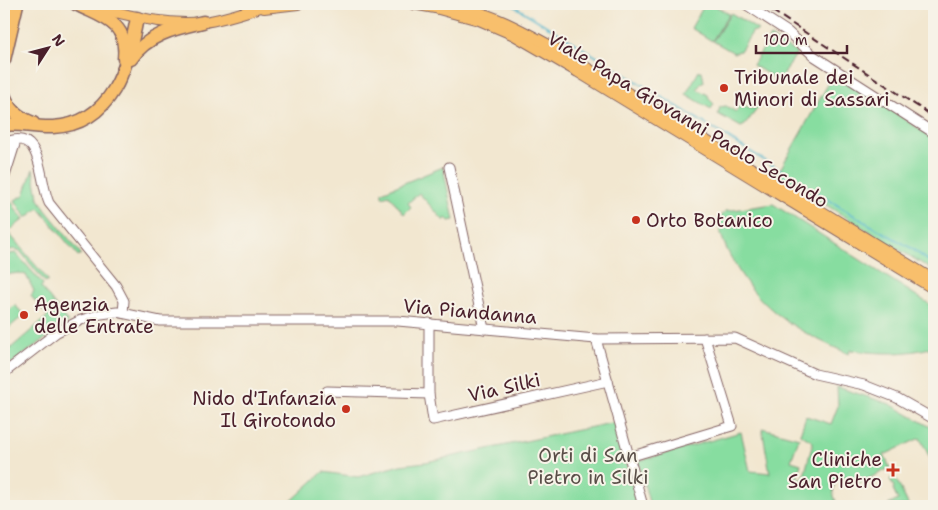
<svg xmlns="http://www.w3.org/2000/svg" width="938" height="510" viewBox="0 0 938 510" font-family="'Shantell Sans',sans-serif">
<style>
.green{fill:#87dda0;stroke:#687e66}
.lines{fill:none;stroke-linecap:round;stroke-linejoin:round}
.stream{stroke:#4bb3ca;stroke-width:2}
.minor-casing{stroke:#856565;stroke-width:11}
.major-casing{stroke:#856565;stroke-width:12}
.highway-casing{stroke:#856565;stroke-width:15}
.minor{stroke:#fff;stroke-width:9}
.major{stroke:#f8bf6c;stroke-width:10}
.highway{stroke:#f8bf6c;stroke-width:12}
.rail{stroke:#4a1f2b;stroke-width:2;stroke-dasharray:8 4;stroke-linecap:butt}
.poi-dot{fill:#c8321e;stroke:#f7f3e8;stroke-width:2}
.labels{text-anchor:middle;stroke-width:4;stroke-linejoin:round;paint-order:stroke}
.poi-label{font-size:19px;fill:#4a1f2b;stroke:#f7f3e8;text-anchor:start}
.street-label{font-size:19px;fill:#4a1f2b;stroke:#f7f3e8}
.park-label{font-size:19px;fill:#594e48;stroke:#f7f3e8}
</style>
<rect width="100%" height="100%" fill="#f7f3e8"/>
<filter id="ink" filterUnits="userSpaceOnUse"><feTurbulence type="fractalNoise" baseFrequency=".02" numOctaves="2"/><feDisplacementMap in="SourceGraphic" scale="10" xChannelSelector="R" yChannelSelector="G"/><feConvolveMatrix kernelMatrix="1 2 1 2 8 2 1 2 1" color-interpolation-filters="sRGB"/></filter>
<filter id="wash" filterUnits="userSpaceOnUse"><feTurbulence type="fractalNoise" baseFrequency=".0096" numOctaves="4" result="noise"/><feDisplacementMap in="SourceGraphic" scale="20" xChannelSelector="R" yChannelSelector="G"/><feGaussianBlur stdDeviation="1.12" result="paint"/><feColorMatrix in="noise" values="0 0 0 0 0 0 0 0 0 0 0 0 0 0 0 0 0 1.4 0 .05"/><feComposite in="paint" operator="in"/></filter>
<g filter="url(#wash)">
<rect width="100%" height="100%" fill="#f2e7d0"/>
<g class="green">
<polygon points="705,4 712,4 729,14 712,41 691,28"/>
<polygon points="731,13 758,30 756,32 753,31 740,51 734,53 713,41"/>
<polygon points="770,37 797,53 779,81 753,65"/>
<polygon points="699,71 702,71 704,82 702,82 697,89 708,95 709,99 714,104 711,109 686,94"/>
<polygon points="835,72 934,139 934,271 777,175"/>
<polygon points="738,104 751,109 760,105 745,125 741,127 718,114 720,107 726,106 736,112 739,107 737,106"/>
<polygon points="443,167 454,220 449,221 446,218 444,221 419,193 408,203 411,207 404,214 389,195 382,197 382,192"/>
<polygon points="33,169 38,197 45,209 81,254 78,256 39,208 26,218 15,200 24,195"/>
<polygon points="12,202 17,211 24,219 8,232 48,280 45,282 20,251 16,249 4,251 4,209"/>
<path d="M773,204l161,103v40c-29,8 -54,7 -84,3l-1,4c-45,-20 -81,-38 -109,-81 -11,-18 -19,-33 -22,-53l8,-9z"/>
<polygon points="16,253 43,284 41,287 68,322 4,369 4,354 48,316 31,296 34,291 26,275 19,273 4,275 4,255"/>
<polygon points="15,305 24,315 4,332 4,315"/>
<path d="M837,387l53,17 44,25v37l-14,-28 -36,17 6,13 -41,20 -6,-13 -3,-1c-8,10 -9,22 -1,32h-189l-12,-45 103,-29 9,39 20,2 -8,-45 37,10 -8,23 10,3 -4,13 6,3 10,-38 -13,-8 6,-18 25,8 7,-18z"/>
<polygon points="616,422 638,506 600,506 576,503 575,506 286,506 323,472 358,477 400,465 426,462"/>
<polygon points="895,477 909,506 888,505 898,500 893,489 894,487 890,479"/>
</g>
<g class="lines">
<polyline class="stream" points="511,4 863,221 911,248 934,265"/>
</g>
</g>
<g filter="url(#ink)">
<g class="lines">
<defs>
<g id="minor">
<polyline points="745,4 788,32 814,56 934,133"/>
<path d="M4,143c39,-18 35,38 45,60l67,83 8,15 -1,12"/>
<polyline points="449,167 484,329"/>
<polyline points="4,179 16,141"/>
<polyline points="429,323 429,394 433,420 608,381"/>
<polyline points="596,339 643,506"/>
<polyline points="4,373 57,332 81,320 101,314 117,312 160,321 398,321 596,339 735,338 815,374 864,385 897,398 934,419"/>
<polyline points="327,391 429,394"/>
<polyline points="629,457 732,426 705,338"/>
</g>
<g id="major">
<polyline points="413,4 435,8 479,20 514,35 578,72 934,289"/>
<path d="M453,4c39,10 67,25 103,45l378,231"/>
<polyline points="264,8 298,4"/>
<path d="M108,10c31,8 63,16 95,12 20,-2 48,-12 67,-18"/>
</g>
<g id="highway">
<path d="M76,4c27,14 52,17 48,55"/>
<polyline points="102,4 115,12"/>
<polyline points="4,19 8,4"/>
<path d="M131,59c16,-25 46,-31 72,-37"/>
<polyline points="4,60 17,4"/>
<path d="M4,95c6,15 14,22 29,28"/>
<path d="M4,125c17,-2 32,3 49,2 60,-3 75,-61 84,-109"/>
</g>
</defs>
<use href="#minor" class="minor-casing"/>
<use href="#major" class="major-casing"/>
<use href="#highway" class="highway-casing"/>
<use href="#minor" class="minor"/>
<use href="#major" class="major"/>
<use href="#highway" class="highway"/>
<polyline class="rail" points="762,4 934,117"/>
</g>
</g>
<g class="poi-dot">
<circle cx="724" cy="88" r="5"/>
<circle cx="636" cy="220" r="5"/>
<circle cx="24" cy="315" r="5"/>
<circle cx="346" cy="409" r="5"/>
<path d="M890.5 462.5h5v5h5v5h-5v5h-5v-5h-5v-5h5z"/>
</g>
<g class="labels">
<g class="poi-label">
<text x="734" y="84">Tribunale dei<tspan x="734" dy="22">Minori di Sassari</tspan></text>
<text x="646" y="227">Orto Botanico</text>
<text x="34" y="311">Agenzia<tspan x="34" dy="22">delle Entrate</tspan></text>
<text x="336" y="405" text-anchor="end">Nido d'Infanzia<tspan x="336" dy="22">Il Girotondo</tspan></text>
<text x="882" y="466" text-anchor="end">Cliniche<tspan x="882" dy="22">San Pietro</tspan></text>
</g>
<g class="street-label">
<text transform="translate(688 119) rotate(31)" y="7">Viale Papa Giovanni Paolo Secondo</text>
<text transform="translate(470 311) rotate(5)" y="7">Via Piandanna</text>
<text transform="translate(504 387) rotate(-13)" y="7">Via Silki</text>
</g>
<g class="park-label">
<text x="588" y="462">Orti di San<tspan x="588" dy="22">Pietro in Silki</tspan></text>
</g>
</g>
<rect width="938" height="510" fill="none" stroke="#f7f3e8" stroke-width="20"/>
<g transform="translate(48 48) rotate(54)" stroke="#f7f3e8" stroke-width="4" paint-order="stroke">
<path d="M0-4L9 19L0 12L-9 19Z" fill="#4a1f2b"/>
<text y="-8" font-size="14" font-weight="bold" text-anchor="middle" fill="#4a1f2b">N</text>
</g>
<path d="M756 45v8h91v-8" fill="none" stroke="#4a1f2b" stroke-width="2.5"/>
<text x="763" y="45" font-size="15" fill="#4a1f2b" stroke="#f7f3e8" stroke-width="4" paint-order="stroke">100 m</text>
</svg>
